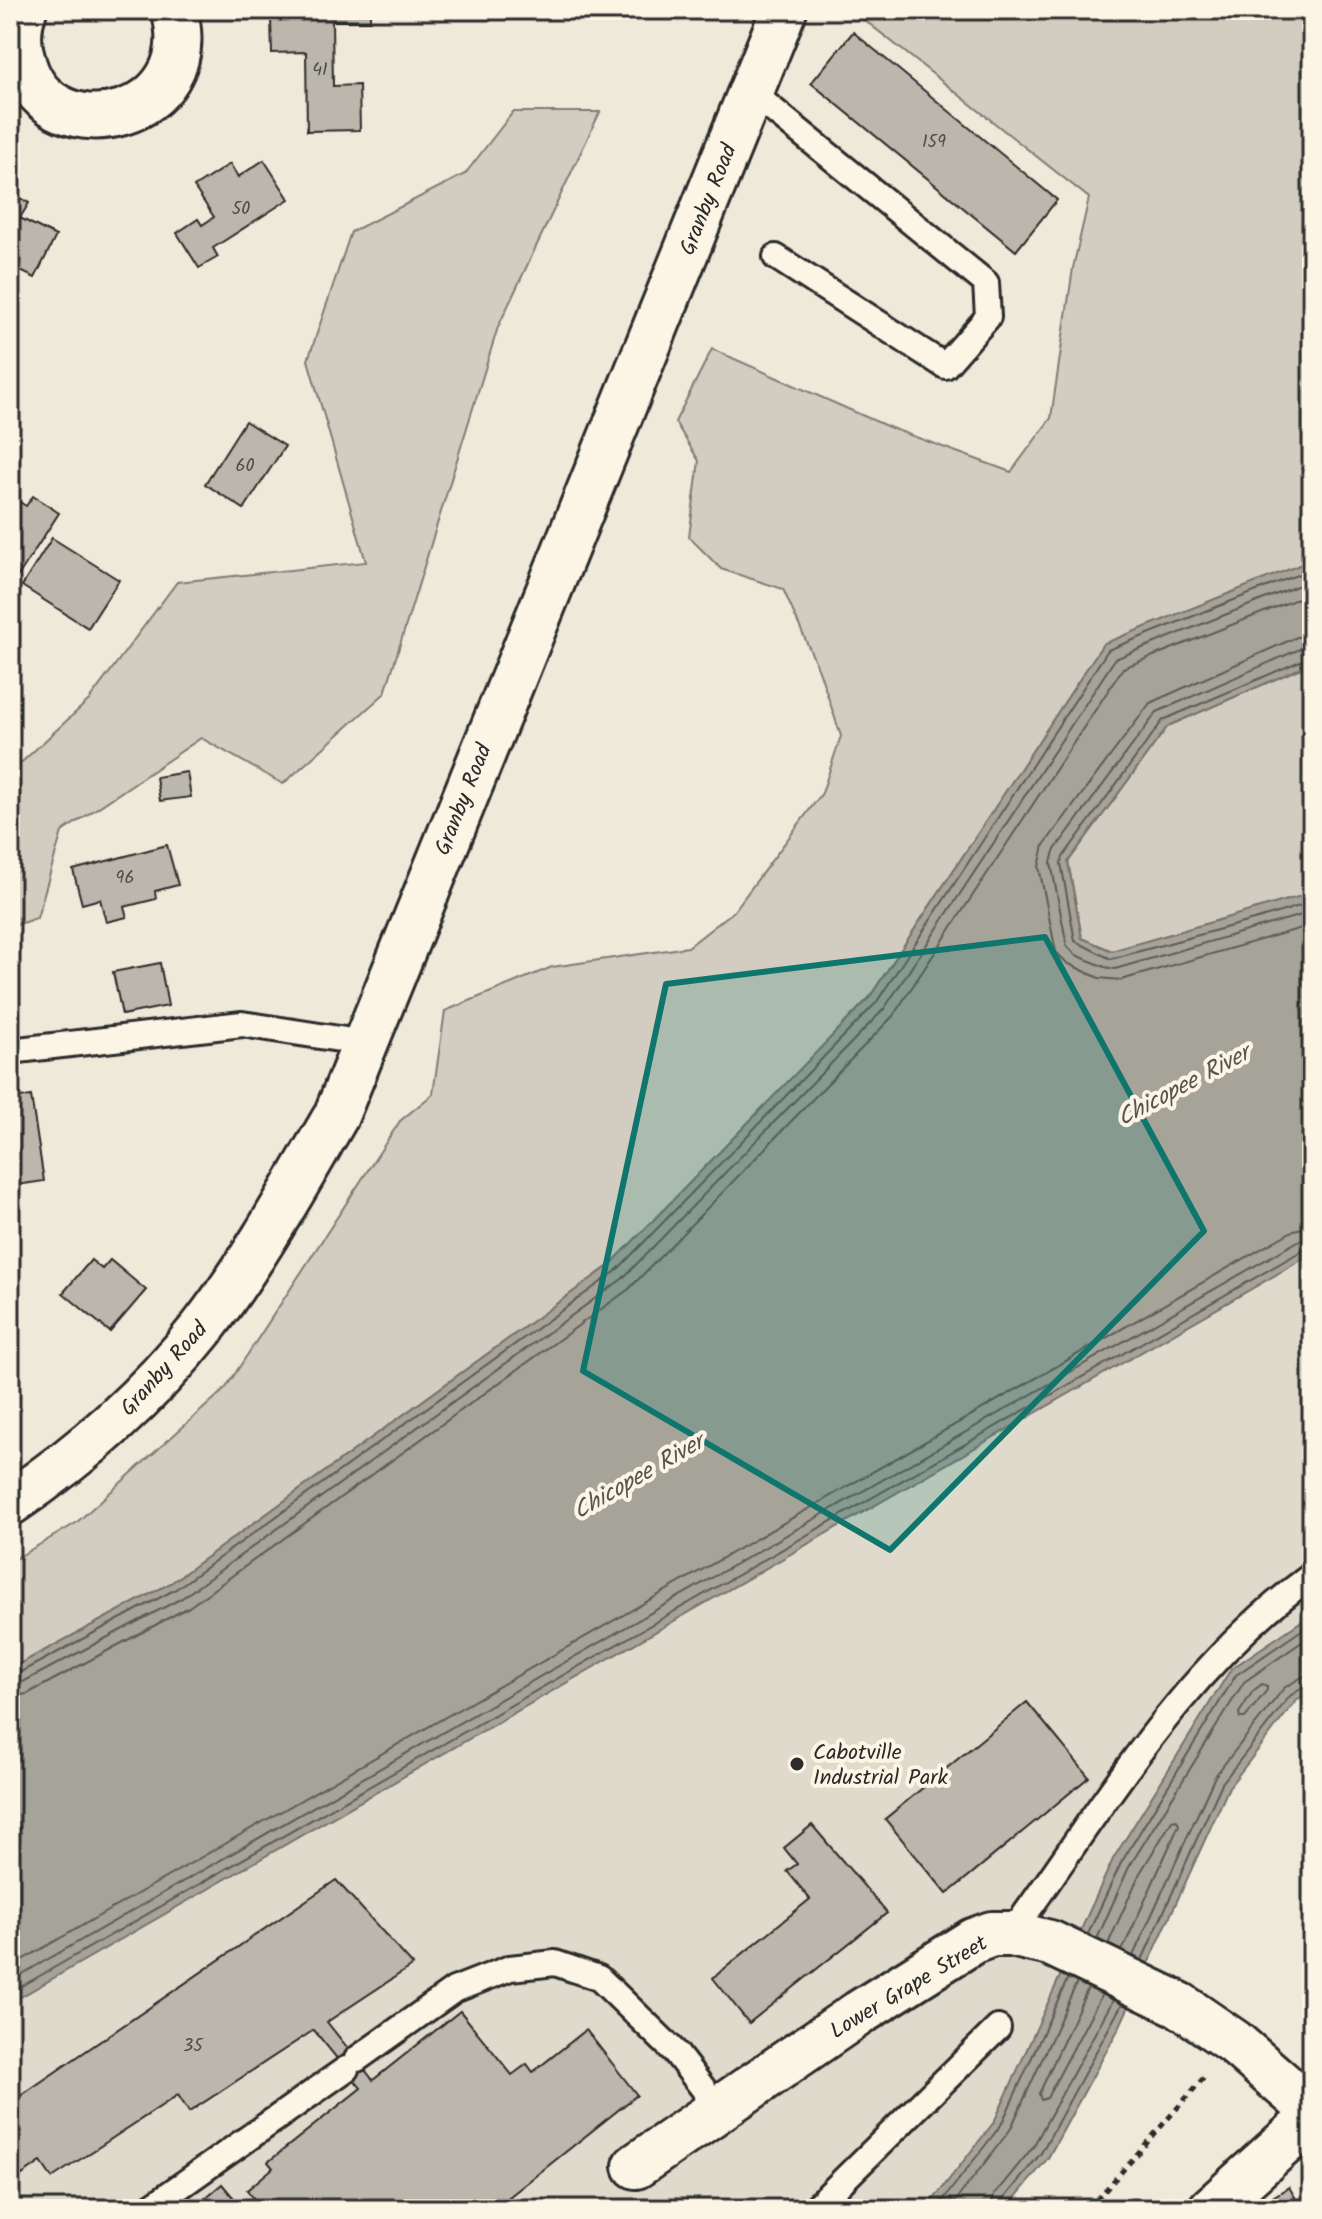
<svg xmlns="http://www.w3.org/2000/svg" width="1322" height="2219" viewBox="0 0 1322 2219" font-family="Kalam,sans-serif">
<style>
.built{fill:#e0dacc}
.green{fill:#d2cdc0;stroke:#7e7c76;stroke-width:2}
.water{fill:#a6a399;stroke:#75736d;stroke-width:2}
.lines{fill:none;stroke-linecap:round;stroke-linejoin:round}
.shore{stroke:#5c5b57;stroke-width:2}
.building{fill:#bcb7ac;stroke:#2b2b2b;stroke-width:2}
.lane-casing{stroke:#2b2b2b;stroke-width:30}
.street-casing{stroke:#2b2b2b;stroke-width:50}
.secondary-casing{stroke:#2b2b2b;stroke-width:50}
.path{stroke:#2b2b2b;stroke-width:5;stroke-dasharray:6 6;stroke-linecap:butt}
.lane{stroke:#fcf5e5;stroke-width:24}
.street{stroke:#fcf5e5;stroke-width:44}
.secondary{stroke:#fcf5e5;stroke-width:44}
.marked{fill:#0f766e;fill-opacity:0.2;stroke:#0f766e;stroke-width:6;stroke-linejoin:round}
.poi-dot{fill:#2b2b2b;stroke:#fcf5e5;stroke-width:3}
.labels{text-anchor:middle;stroke-width:8;stroke-linejoin:round;paint-order:stroke}
.number-label{font-size:18px;fill:#4f4e4b}
.street-label{font-size:22px;fill:#2b2b2b;stroke:#fcf5e5}
.poi-label{font-size:22px;fill:#2b2b2b;stroke:#fcf5e5;text-anchor:start}
.water-label{font-size:24px;font-style:italic;fill:#565552;stroke:#fcf5e5}
</style>
<rect width="100%" height="100%" fill="#efe9da"/>
<filter id="ink" filterUnits="userSpaceOnUse"><feTurbulence type="fractalNoise" baseFrequency=".0125" numOctaves="2"/><feDisplacementMap in="SourceGraphic" scale="16" xChannelSelector="R" yChannelSelector="G"/><feConvolveMatrix kernelMatrix="1 2 1 2 8 2 1 2 1" color-interpolation-filters="sRGB"/></filter>
<g filter="url(#ink)">
<polygon class="built" points="1312,1254 1312,1614 1230,1670 1113,1859 994,2122 926,2209 10,2209 10,2003"/>
<g class="green">
<polygon points="858,10 1312,10 1312,560 1103,644 869,998 610,1265 171,1583 10,1669 10,1562 76,1523 225,1389 400,1121 433,1094 445,1011 552,967 688,947 734,911 822,793 841,736 819,670 783,589 721,569 689,537 699,461 675,422 712,349 891,428 1011,472 1051,418 1073,268 1089,198 857,14"/>
<polygon points="513,112 600,112 498,327 385,693 283,784 201,738 62,832 37,918 10,927 10,773 89,700 177,582 366,562 308,360 351,232 465,174"/>
<polygon points="1312,663 1312,893 1112,951 1082,938 1068,862 1168,726"/>
</g>
<g class="water">
<polygon points="1312,560 1312,663 1168,726 1068,862 1082,938 1112,951 1312,893 1312,1254 10,2003 10,1669 171,1583 610,1265 869,998 1103,644"/>
<polygon points="1312,1614 1312,1692 1296,1701 1229,1787 1119,2028 1048,2158 1006,2209 926,2209 994,2122 1113,1859 1231,1669"/>
</g>
<g class="lines">
<g class="shore">
<polyline points="1312,634 1297,637 1150,703 1044,845 1039,867 1056,952 1067,963 1099,978 1121,980 1312,925"/>
<polyline points="1312,646 1302,648 1157,712 1054,851 1051,863 1067,946 1076,955 1105,967 1115,969 1312,912"/>
<polyline points="1312,656 1163,720 1063,857 1061,863 1075,941 1111,959 1261,918 1312,902"/>
<polyline points="10,1675 17,1674 176,1589 615,1272 876,1003 1108,650 1312,569"/>
<polygon points="1262,1684 1267,1686 1267,1690 1245,1718 1240,1718 1239,1713 1253,1691"/>
<polyline points="10,1685 21,1683 182,1598 622,1279 884,1009 1115,659 1312,580"/>
<polyline points="10,1697 27,1694 189,1607 629,1289 893,1016 1123,668 1312,593"/>
<polyline points="1088,1934 1121,1863 1236,1675 1312,1623"/>
<polyline points="1097,1939 1129,1867 1244,1682 1312,1635"/>
<polyline points="1108,1944 1140,1873 1172,1821 1177,1820 1179,1825 1122,1951"/>
<polyline points="1133,1956 1215,1776 1284,1688 1302,1677 1312,1675"/>
<polyline points="1142,1960 1222,1783 1290,1696 1305,1686 1312,1685"/>
<polyline points="10,1967 1294,1230 1312,1226"/>
<polyline points="10,1981 1300,1240 1312,1238"/>
<polyline points="1088,1988 1039,2094 1041,2100 1047,2098 1102,1994"/>
<polyline points="10,1993 1305,1249 1312,1248"/>
<polyline points="936,2209 1001,2125 1068,1978"/>
<polyline points="949,2209 1010,2130 1077,1982"/>
<polyline points="990,2209 994,2195 1033,2147 1113,2000"/>
<polyline points="1000,2209 1002,2201 1041,2153 1122,2004"/>
</g>
</g>
<g class="building">
<polygon points="287,10 370,10 370,21 332,21 333,86 359,85 360,130 307,131 306,52 272,53 271,19 287,19"/>
<polygon points="853,32 1057,200 1016,251 811,83"/>
<polygon points="264,160 289,199 213,248 218,257 199,268 177,233 198,219 202,225 214,217 194,187 230,164 238,177"/>
<polygon points="10,193 29,203 20,218 56,236 35,278 10,266"/>
<polygon points="245,421 285,446 244,509 205,484"/>
<polygon points="10,496 26,506 33,496 59,513 18,576 10,570"/>
<polygon points="52,538 119,580 88,628 22,586"/>
<polygon points="187,772 191,797 160,801 156,777"/>
<polygon points="167,845 178,885 155,891 156,899 124,907 127,917 106,922 100,899 82,904 73,870"/>
<polygon points="160,963 168,1006 122,1015 113,972"/>
<polygon points="31,1096 44,1181 10,1186 10,1100"/>
<polygon points="91,1260 102,1269 110,1260 146,1290 110,1332 63,1293"/>
<polygon points="1027,1702 1089,1777 947,1894 885,1819"/>
<polygon points="812,1825 887,1913 749,2023 713,1978 810,1899 787,1871 797,1864 784,1848"/>
<polygon points="336,1880 413,1965 327,2022 373,2080 460,2011 512,2075 527,2064 533,2072 586,2030 637,2095 494,2209 262,2209 247,2190 273,2168 268,2162 361,2088 314,2030 189,2112 178,2095 52,2178 41,2162 22,2175 10,2156 10,2103"/>
<polygon points="222,2184 243,2209 192,2209"/>
<polygon points="1289,2187 1302,2209 1267,2209 1263,2203"/>
</g>
<g class="lines">
<defs>
<g id="lane">
<polyline points="751,92 986,283 988,317 945,366 776,257"/>
<polyline points="10,1051 242,1024 365,1043"/>
<path d="M1011,1934c93,-128 170,-264 301,-359"/>
<polyline points="357,2059 454,1990 510,1968 555,1963 599,1978 675,2052 719,2109"/>
<polyline points="148,2209 346,2069"/>
<polyline points="814,2209 998,2028"/>
</g>
<g id="street">
<path d="M24,10c-7,18 -6,37 0,55 28,91 182,54 150,-55"/>
<polyline points="636,2166 859,2013 973,1941 992,1934 1011,1934 1050,1943 1180,2005 1234,2042 1312,2110"/>
<polyline points="1211,2209 1312,2118"/>
</g>
<path id="secondary" d="M10,1503c72,-48 139,-108 193,-176 51,-66 91,-139 133,-211l448,-1106"/>
</defs>
<use href="#lane" class="lane-casing"/>
<use href="#street" class="street-casing"/>
<use href="#secondary" class="secondary-casing"/>
<polyline class="path" points="1089,2209 1207,2074"/>
<use href="#lane" class="lane"/>
<use href="#street" class="street"/>
<use href="#secondary" class="secondary"/>
</g>
</g>
<path class="marked" d="M1045,937l159,294 -314,319 -307,-179 83,-387z"/>
<circle class="poi-dot" cx="797" cy="1764" r="8"/>
<g class="labels">
<g class="number-label">
<text x="320" y="75">41</text>
<text x="934" y="147">159</text>
<text x="241" y="214">50</text>
<text x="245" y="471">60</text>
<text x="125" y="883">96</text>
<text x="193" y="2051">35</text>
</g>
<g class="street-label">
<text transform="translate(707 199) rotate(-68)" y="8">Granby Road</text>
<text transform="translate(462 799) rotate(-68)" y="8">Granby Road</text>
<text transform="translate(163 1368) rotate(-48)" y="8">Granby Road</text>
<text transform="translate(908 1986) rotate(-31)" y="8">Lower Grape Street</text>
</g>
<g class="poi-label">
<text x="813" y="1759">Cabotville<tspan x="813" dy="25">Industrial Park</tspan></text>
</g>
<g class="water-label">
<text transform="translate(1183 1085) rotate(-28)" y="8">Chicopee River</text>
<text transform="translate(638 1476) rotate(-30)" y="8">Chicopee River</text>
</g>
</g>
<rect width="1322" height="2219" fill="none" stroke="#fcf5e5" stroke-width="40"/>
<rect x="20" y="20" width="1282" height="2179" fill="none" stroke="#2b2b2b" stroke-width="3" filter="url(#ink)"/>
</svg>
